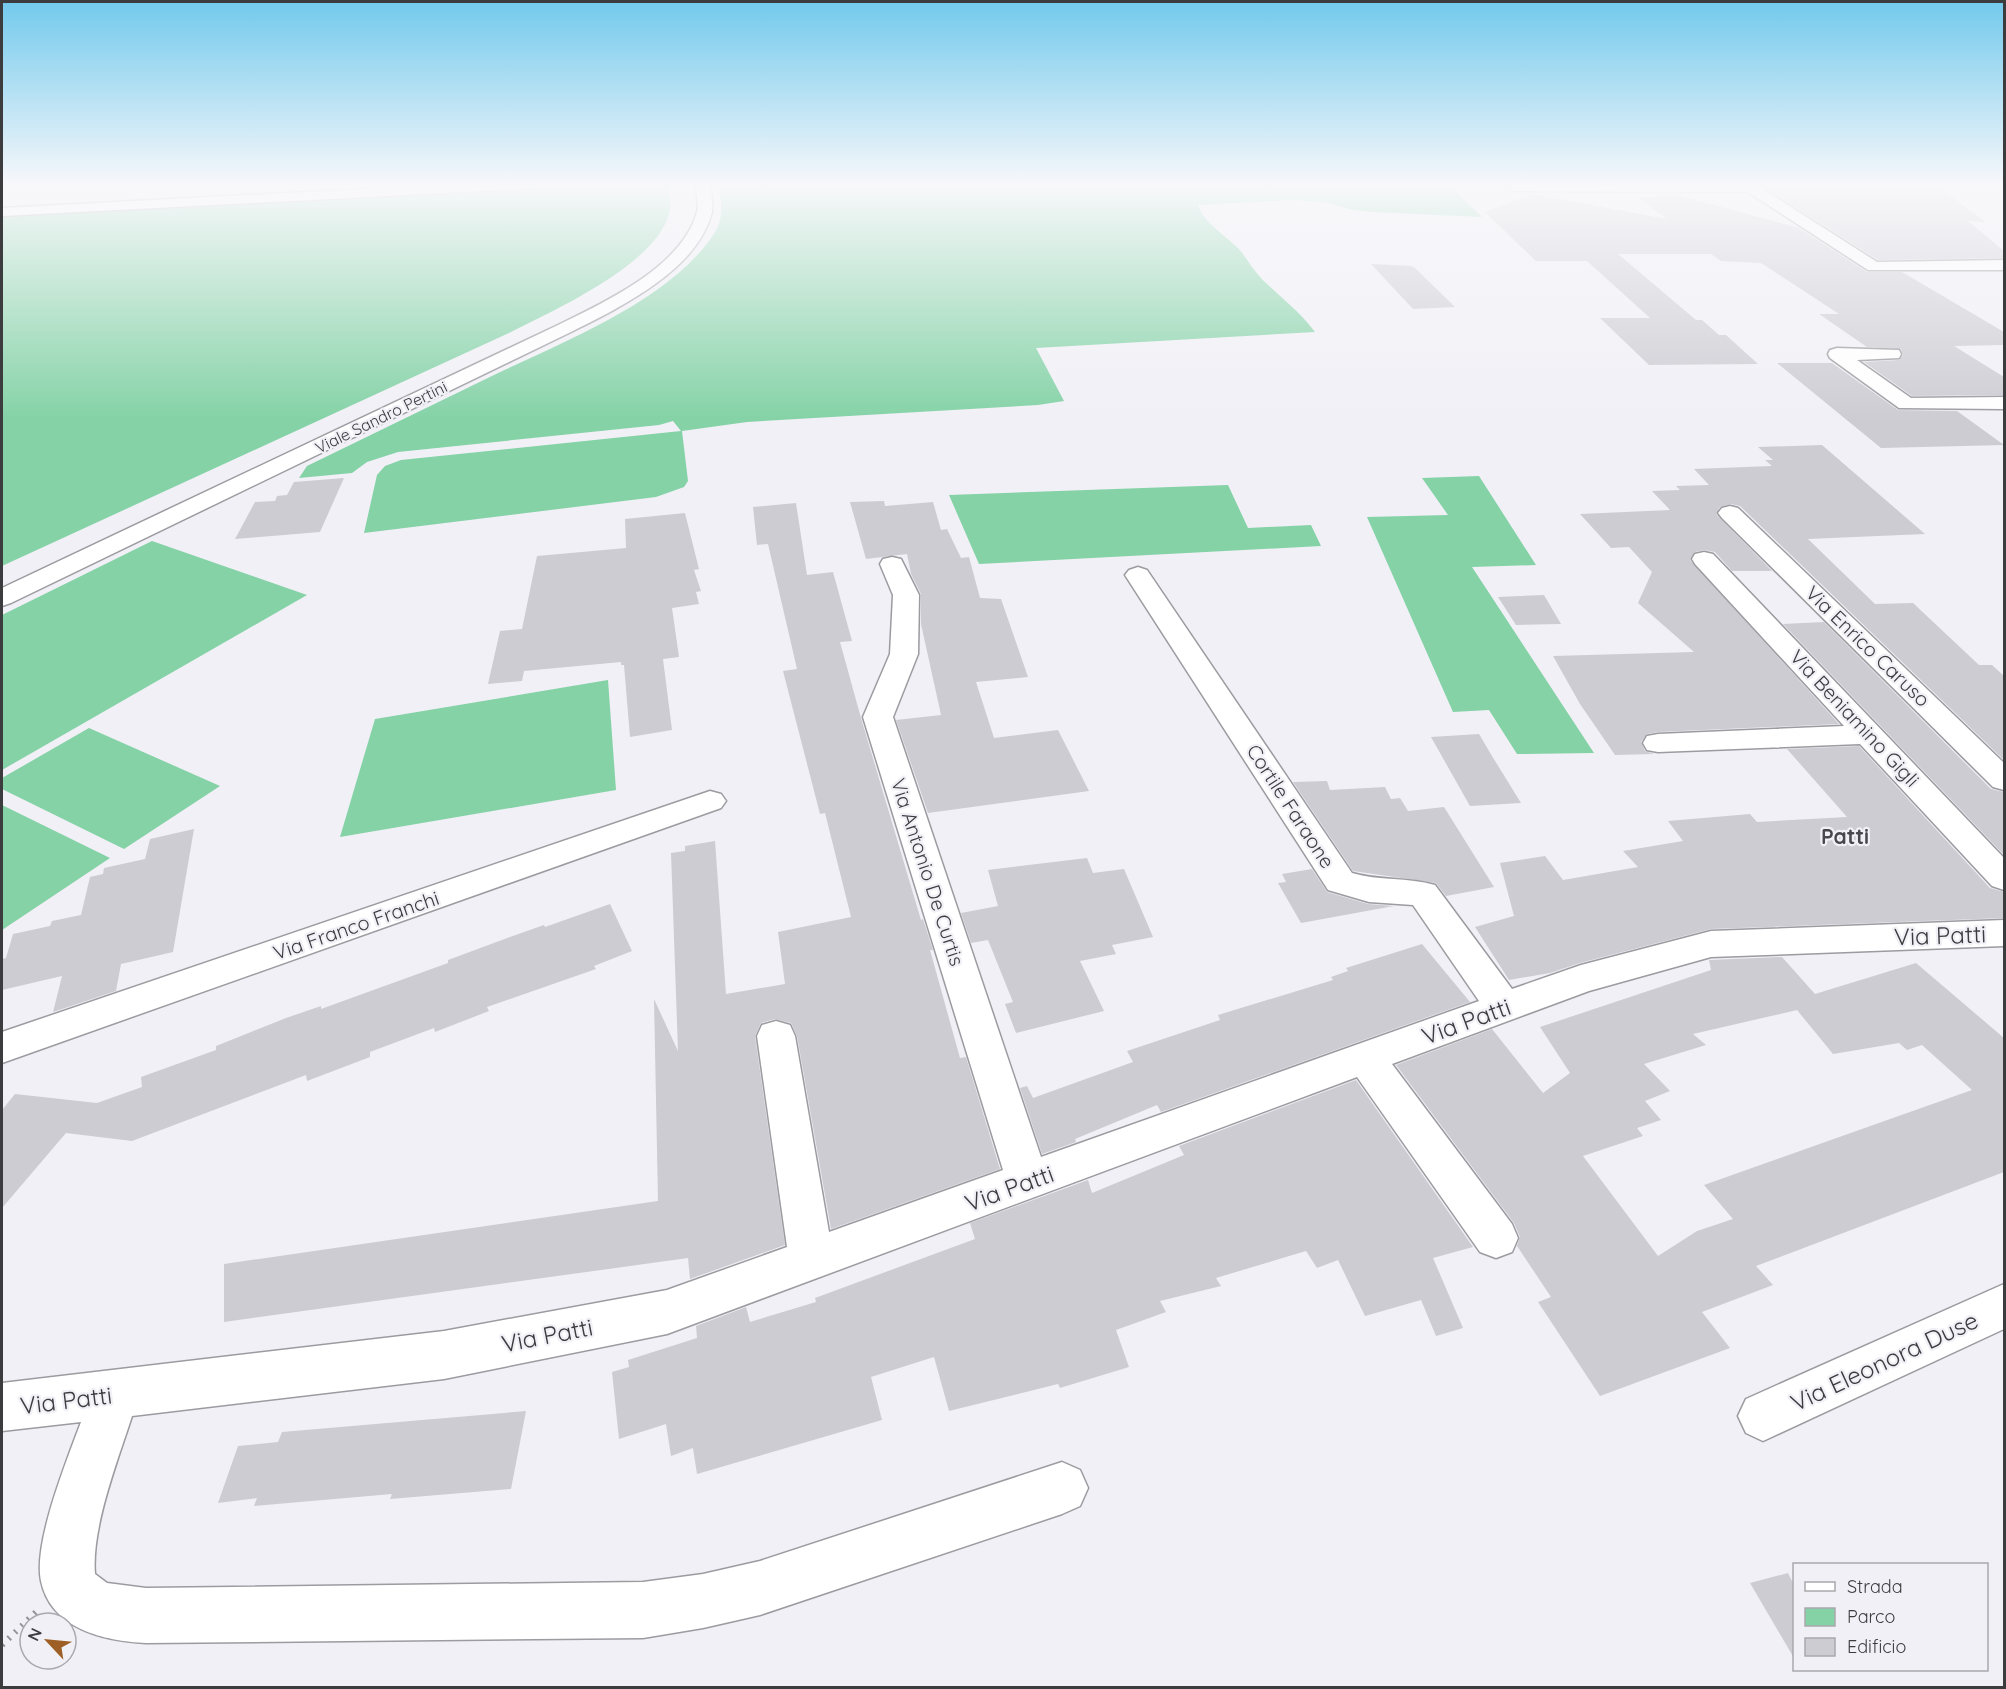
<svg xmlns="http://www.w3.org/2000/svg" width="2006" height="1689" viewBox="0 0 2006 1689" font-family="Quicksand,sans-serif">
<rect width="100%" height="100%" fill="#f0f0f6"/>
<g fill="#84d2a6">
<path d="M561,184H666C698,248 553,310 511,332L2,566V214Z"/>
<path d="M717,184H1448L1482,217L1371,212L1348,209L1326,202L1291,200L1198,205C1204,223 1225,235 1239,249C1248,260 1255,273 1265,282C1283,299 1301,313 1315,332L1036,348L1064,401L1038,405L747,422L682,431L688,481L684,487L656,497L364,533L377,475L385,466L401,460L681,431L673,421L659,425L398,452L367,462L352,473L299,478L307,466C370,435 433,405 496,374C565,341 673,299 715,232C724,217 722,200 717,184Z"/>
<polygon points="1479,476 1536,565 1472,567 1594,753 1517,754 1489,710 1453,712 1367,517 1448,515 1422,478"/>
<polygon points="1228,485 1248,528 1311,525 1321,546 979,564 949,495"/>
<polygon points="152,541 307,595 2,770 2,615"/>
<polygon points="608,680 616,790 340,837 375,719"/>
<polygon points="89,728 220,786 124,849 2,789 2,778"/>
<polygon points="2,805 110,858 2,930"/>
</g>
<g fill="#ccccd2" fill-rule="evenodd">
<polygon points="1759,184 1934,184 1986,222 1968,221 2004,251 2004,258 1878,260"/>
<polygon points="1532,194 1667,219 1637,197 1681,196 1799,228 1867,272 1902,272 2004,332 2004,345 1954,346 2004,377 2004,395 1912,396 1864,362 1899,360 1903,355 1901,349 1867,347 1819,314 1839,314 1761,263 1721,261 1711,254 1618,254 1696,320 1702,320 1719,335 1726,335 1758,364 1649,365 1600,318 1650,318 1587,261 1536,261 1485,212"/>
<polygon points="1371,264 1411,266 1415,268 1455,307 1413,309"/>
<polygon points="1777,363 1832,363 1898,410 1957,411 2004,445 1881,448"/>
<polygon points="1822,445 1925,534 1808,539 1875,604 1913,603 1979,665 1992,665 2004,676 2004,760 1740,506 1731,504 1720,507 1716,514 1772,571 1732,571 1715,552 1704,550 1695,552 1690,560 1839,724 1658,732 1647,734 1641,742 1645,751 1654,754 1615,755 1580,704 1553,656 1694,652 1638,603 1652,572 1629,547 1611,548 1580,514 1670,510 1652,491 1680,490 1676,486 1709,485 1694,469 1772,466 1765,460 1773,460 1758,447"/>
<polygon points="344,478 320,532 235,539 255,502 275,501 277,496 287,495 294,482"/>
<polygon points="884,501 885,506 933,502 941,530 947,529 961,558 969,557 980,598 1001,599 1028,677 976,682 994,738 1058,730 1089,791 928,813 896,720 941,715 921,624 921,594 911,574 907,554 866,559 850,502"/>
<polygon points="796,503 807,575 833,572 852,641 840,642 861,718 921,920 923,919 933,950 930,950 960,1058 966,1057 1000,1169 831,1229 797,1036 791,1023 775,1019 761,1023 755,1036 785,1245 690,1279 688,1258 224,1322 224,1264 658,1201 654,999 678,1051 671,853 685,851 685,846 715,841 726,994 785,984 778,932 851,917 825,813 820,814 783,671 797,669 768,544 757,545 753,507"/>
<polygon points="685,513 699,569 694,570 701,591 696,592 699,604 672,608 679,657 663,659 672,730 630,737 624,665 621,665 621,662 524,671 522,681 488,684 500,631 522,629 537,556 626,548 625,519"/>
<polygon points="1544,595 1561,624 1516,625 1498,597"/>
<polygon points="1824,622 1991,789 2004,792 2004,855 1783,624"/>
<polygon points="1479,734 1492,756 1521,803 1470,806 1431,737"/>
<polygon points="1859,746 1990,888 2004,892 2004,918 1711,929 1580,963 1550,973 1509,980 1475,927 1514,916 1500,863 1545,856 1563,880 1638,867 1623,851 1683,841 1668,821 1750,814 1757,822 1847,817 1787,749"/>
<polygon points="1327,781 1330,790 1385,787 1391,799 1400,798 1408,811 1444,807 1494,887 1446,896 1436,883 1353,871 1293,782"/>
<polygon points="194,829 173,952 121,964 116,991 53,1012 62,976 2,990 2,959 6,958 13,934 50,926 52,921 81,915 90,877 103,874 104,868 145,859 150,839"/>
<polygon points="1087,858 1093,873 1124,869 1153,937 1112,945 1116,954 1080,961 1104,1011 1016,1033 1005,1004 1013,1002 988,940 971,943 961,913 998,906 988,870"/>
<polygon points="1312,869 1327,892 1368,904 1394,906 1301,923 1278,883 1286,882 1282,874"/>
<polygon points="610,904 632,951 594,966 596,969 487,1007 489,1011 435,1032 434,1028 370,1052 370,1057 307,1081 306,1075 132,1141 66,1133 2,1208 2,1110 15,1094 97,1103 142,1087 141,1077 216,1050 216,1046 286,1018 321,1006 321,1009 448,963 448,960 510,937 544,925 545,927"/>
<polygon points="1422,944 1470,1002 1161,1112 1157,1105 1075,1139 1076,1142 1042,1154 1020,1088 1027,1086 1033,1098 1133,1062 1127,1051 1220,1020 1218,1015 1333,980 1331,977 1348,971 1346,968"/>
<path d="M1782,957L1815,994L1916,963L2004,1038V1172L1756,1266L1773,1285L1702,1312L1730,1348L1600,1396L1538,1302L1551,1297L1517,1246L1520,1237L1514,1223L1396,1065L1492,1029L1543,1093L1570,1073L1540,1027L1711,970L1709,960ZM1797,1010L1833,1054L1899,1043L1907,1050L1922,1045L1972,1090L1704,1185L1733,1219L1697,1231L1658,1256L1583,1156L1643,1136L1637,1128L1661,1120L1645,1101L1670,1091L1644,1064L1706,1045L1693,1034Z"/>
<polygon points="1356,1080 1473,1247 1433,1258 1463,1328 1436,1336 1421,1300 1365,1316 1338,1260 1317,1268 1306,1251 1216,1278 1221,1286 1160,1301 1166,1312 1116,1330 1129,1367 1060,1388 1058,1384 949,1411 934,1357 871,1377 882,1420 697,1474 693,1448 671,1456 666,1424 619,1439 612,1372 629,1367 628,1360 697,1338 696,1326 746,1307 750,1322 816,1302 815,1298 975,1239 970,1223 1088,1180 1092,1193 1184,1155 1179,1146"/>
<polygon points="526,1411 511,1489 390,1499 392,1494 254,1506 257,1498 218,1503 238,1446 278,1442 282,1432"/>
<polygon points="1788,1573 1794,1585 1794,1658 1750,1583"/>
</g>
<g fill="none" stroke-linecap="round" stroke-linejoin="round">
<g stroke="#9b9ba0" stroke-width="3">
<g id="minor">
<polygon points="457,184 547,184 540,188 2,216 2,208"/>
<path d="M696,184H710C711,193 713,204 712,212C698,270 619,308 571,332L11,603L2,606V588L558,325C605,302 682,267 697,212C699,204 696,193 696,184Z"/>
<polygon points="1510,184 1755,184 1877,262 2004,260 2004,270 1868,270 1748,192 1515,191 1510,190 1508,187"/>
<polygon points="1837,348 1899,350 1901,354 1899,358 1857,360 1911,398 2004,397 2004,409 1899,408 1830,358 1828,354 1830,350"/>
<polygon points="1730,506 1738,508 2004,763 2004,790 1993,787 1722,518 1718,513 1722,508"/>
<polygon points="1704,552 1713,554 2004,858 2004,890 1992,886 1860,744 1658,752 1647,750 1643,743 1647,736 1658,734 1844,726 1695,564 1692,559 1695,554"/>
<path d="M892,557L901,559L919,595L918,654L893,717L1041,1157L1479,1001L1413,905L1369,902L1328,890L1125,575L1129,570L1138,567L1147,570L1352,873C1379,881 1408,877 1435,885L1512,989L1581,965L1711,931L2004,920V946L1711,957L1589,991L1392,1064L1512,1224L1518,1238L1512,1252L1496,1258L1480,1252L1357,1077L667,1334L444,1379L132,1416C118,1460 91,1528 95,1574L107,1583L146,1588L643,1582L703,1574L760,1561L1062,1462L1080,1470L1088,1488L1080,1506L1062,1514L760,1615L703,1628L643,1638L146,1643C104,1641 51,1629 41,1581C33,1543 67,1460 81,1422L2,1431V1383L444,1331L667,1290L787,1247L757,1036L762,1025L776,1021L790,1025L795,1036L829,1232L1003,1170L863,717L890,654L893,595L880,564L883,559Z"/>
<polygon points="710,791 721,794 726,801 721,808 2,1063 2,1032"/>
<polygon points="2004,1284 2004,1329 1763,1441 1746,1433 1738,1416 1746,1399"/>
</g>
</g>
<polyline stroke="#939397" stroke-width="6" stroke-dasharray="2 7" stroke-linecap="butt" points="2,1645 37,1611"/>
<use href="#minor" fill="#fff" fill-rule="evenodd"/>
</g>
<linearGradient id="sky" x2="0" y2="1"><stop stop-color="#72c9ec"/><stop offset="0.44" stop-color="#f8f8fb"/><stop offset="1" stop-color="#f8f8fb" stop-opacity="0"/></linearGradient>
<rect width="2006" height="421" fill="url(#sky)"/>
<g text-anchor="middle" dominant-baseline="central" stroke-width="4.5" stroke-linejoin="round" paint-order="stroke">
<g font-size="16" fill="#3c3c3f" stroke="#f0f0f6">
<text transform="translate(381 417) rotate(-26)">Viale Sandro Pertini</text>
</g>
<g font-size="20" fill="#3c3c3f" stroke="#f0f0f6">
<text transform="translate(1868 646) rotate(44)">Via Enrico Caruso</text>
<text transform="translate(1855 718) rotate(47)">Via Beniamino Gigli</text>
<text transform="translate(1291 806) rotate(57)">Cortile Faraone</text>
<text transform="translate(928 872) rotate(72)">Via Antonio De Curtis</text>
<text transform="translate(356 925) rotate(-19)">Via Franco Franchi</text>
</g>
<g font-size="21" font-weight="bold" fill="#47474c" stroke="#f0f0f6">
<text x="1845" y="836">Patti</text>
</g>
<g font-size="24" fill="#3c3c3f" stroke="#f0f0f6">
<text transform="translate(1940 935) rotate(-2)">Via Patti</text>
<text transform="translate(1466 1021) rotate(-20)">Via Patti</text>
<text transform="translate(1009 1188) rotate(-20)">Via Patti</text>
<text transform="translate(547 1335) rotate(-11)">Via Patti</text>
<text transform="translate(1884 1361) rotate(-25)">Via Eleonora Duse</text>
<text transform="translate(66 1400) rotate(-7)">Via Patti</text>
</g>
</g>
<rect width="2006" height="1689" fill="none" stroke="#3c3c3f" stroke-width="6"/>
<rect x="1793" y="1563" width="195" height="108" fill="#f0f0f6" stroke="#a8a8ad" stroke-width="1.5"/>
<rect x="1805" y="1582" width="30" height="9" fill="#ffffff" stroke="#a8a8ad" stroke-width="1.5"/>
<text x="1847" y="1593" font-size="18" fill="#3c3c3f">Strada</text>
<rect x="1805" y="1608" width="30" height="18" fill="#84d2a6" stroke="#a8a8ad" stroke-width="1.5"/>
<text x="1847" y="1623" font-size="18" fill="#3c3c3f">Parco</text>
<rect x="1805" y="1638" width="30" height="18" fill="#ccccd2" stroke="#a8a8ad" stroke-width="1.5"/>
<text x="1847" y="1653" font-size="18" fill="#3c3c3f">Edificio</text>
<g transform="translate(48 1641) rotate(296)"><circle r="28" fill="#f0f0f6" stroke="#a8a8ad" stroke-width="1.5"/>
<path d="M0-4.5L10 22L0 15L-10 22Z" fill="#9d5f25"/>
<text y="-9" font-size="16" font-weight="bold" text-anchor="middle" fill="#3c3c3f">N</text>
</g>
</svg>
